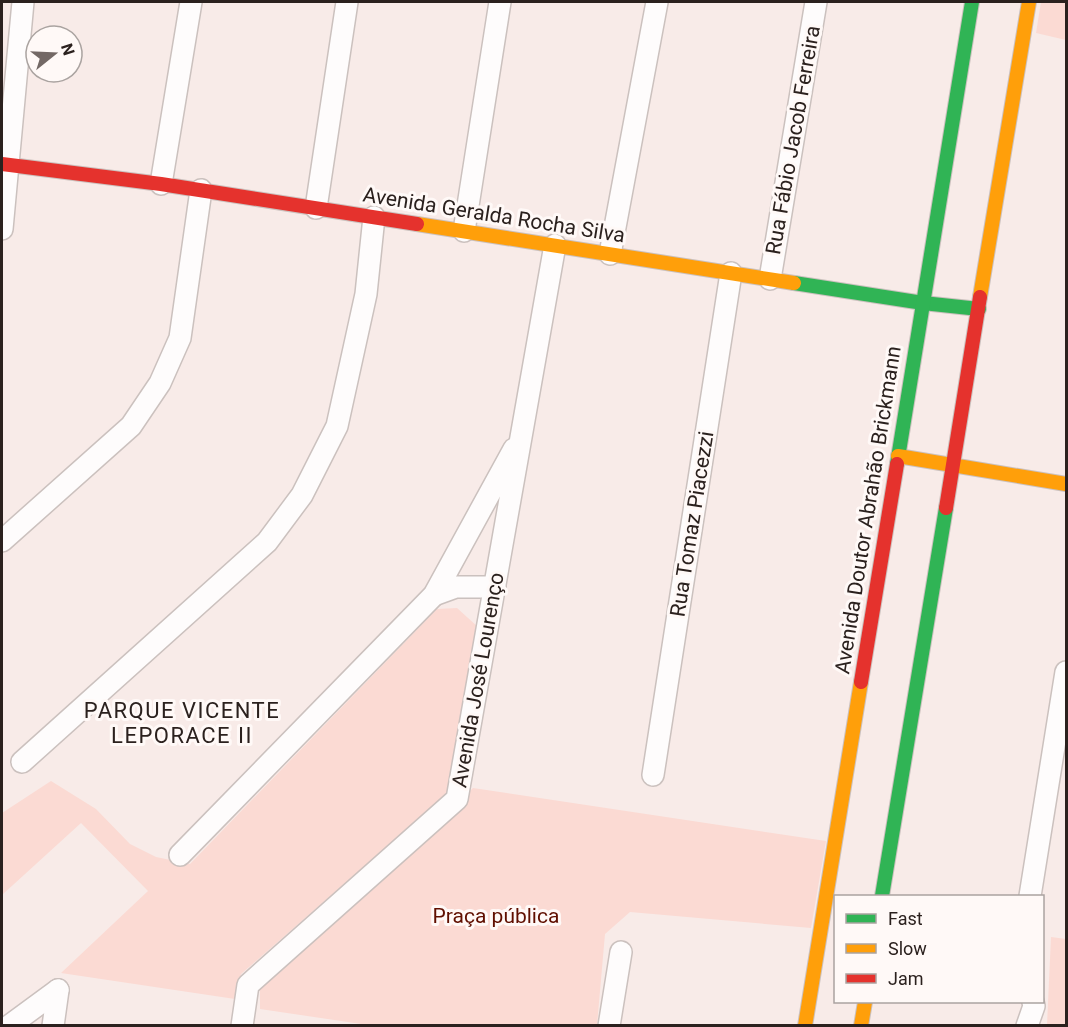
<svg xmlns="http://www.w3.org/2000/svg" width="1068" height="1027" viewBox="0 0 1068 1027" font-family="Roboto,sans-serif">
<rect width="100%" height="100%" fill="#f8ebe8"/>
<g fill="#fbdad3">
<polygon points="1041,2 1066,2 1066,40 1036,33"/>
<polygon points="457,608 478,627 447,794 241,974 235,999 61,973 148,891 81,823 2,895 2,813 51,781 96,809 130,844 156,857 190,864 437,609"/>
<polygon points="473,788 826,841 811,928 630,912 605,934 597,1025 368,1025 260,1009 260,986"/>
<polygon points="1051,937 1066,939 1066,1025 1047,1025"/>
</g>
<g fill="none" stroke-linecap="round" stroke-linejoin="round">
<g stroke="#cbc1be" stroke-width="24">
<g id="street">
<polyline points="161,184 191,2"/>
<polyline points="316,208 347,2"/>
<polyline points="2,229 23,2"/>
<polyline points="464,231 500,2"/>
<polyline points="610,254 657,2"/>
<polyline points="770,279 816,2"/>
<polyline points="2,541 131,426 160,383 180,338 201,190"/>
<polyline points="434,595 456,587 495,587"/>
<polyline points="22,762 267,542 302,495 337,426 366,294 374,217"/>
<polyline points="653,775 731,273"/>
<polyline points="180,855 434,595 514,449"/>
<polyline points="1030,896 1066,672"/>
<polyline points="9,1026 58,990"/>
<polyline points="53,1026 58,990"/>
<polyline points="242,1026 248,985 457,799 555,245"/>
<polyline points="609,1026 621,952"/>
<polyline points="1027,1026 1034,1006 1033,1002"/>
</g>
</g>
<g stroke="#cbc1be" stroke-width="16">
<g id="fast">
<polyline points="794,283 923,303 979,309"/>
<polyline points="897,464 972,2"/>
<polyline points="882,896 946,508"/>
</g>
</g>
<g stroke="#cbc1be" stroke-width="16">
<g id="slow">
<polyline points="417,224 794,283"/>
<polyline points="980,297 1029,2"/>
<polyline points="898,456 1066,484"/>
<polyline points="805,1026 861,682"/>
<polyline points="861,1026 865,1002"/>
</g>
</g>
<g stroke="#cbc1be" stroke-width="16">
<g id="jam">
<polyline points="2,164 161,184 417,224"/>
<polyline points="946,508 980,297"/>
<polyline points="861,682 897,464"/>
</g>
</g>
<use href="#street" stroke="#fefcfc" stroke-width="21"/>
<use href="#fast" stroke="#30b455" stroke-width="14"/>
<use href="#slow" stroke="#ff9f0a" stroke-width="14"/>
<use href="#jam" stroke="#e5322d" stroke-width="14"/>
</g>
<g text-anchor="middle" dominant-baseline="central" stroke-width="6" stroke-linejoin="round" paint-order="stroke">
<g font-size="21" fill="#2b211e" stroke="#fff9f7">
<text transform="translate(793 140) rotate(-80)">Rua Fábio Jacob Ferreira</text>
<text transform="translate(494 215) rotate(9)">Avenida Geralda Rocha Silva</text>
<text transform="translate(868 510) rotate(-81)">Avenida Doutor Abrahão Brickmann</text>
<text transform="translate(692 524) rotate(-81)">Rua Tomaz Piacezzi</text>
<text transform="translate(478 680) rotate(-80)">Avenida José Lourenço</text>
</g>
<g font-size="21" fill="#600f00" stroke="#fff9f7">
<text x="496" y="916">Praça pública</text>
</g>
<g font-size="22" letter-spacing="1.5" fill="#2b211e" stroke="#fff9f7">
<text x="182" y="710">PARQUE VICENTE<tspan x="182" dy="25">LEPORACE II</tspan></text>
</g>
</g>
<rect width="1068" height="1027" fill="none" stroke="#2b211e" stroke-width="6"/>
<rect x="834" y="895" width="210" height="108" fill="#fff9f7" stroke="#aaa3a0" stroke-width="1.5"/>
<rect x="846" y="914" width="30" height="9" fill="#30b455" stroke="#aaa3a0" stroke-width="1.5"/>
<text x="888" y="925" font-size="18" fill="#2b211e">Fast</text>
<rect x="846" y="944" width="30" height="9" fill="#ff9f0a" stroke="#aaa3a0" stroke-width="1.5"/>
<text x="888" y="955" font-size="18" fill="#2b211e">Slow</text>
<rect x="846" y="974" width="30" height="9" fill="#e5322d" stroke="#aaa3a0" stroke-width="1.5"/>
<text x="888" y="985" font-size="18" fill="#2b211e">Jam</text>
<g transform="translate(54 54) rotate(72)"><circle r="28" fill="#fff9f7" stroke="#aaa3a0" stroke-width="1.5"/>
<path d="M0-4.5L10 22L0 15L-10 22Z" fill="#736865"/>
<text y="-9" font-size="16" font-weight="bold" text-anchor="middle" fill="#2b211e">N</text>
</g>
</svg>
